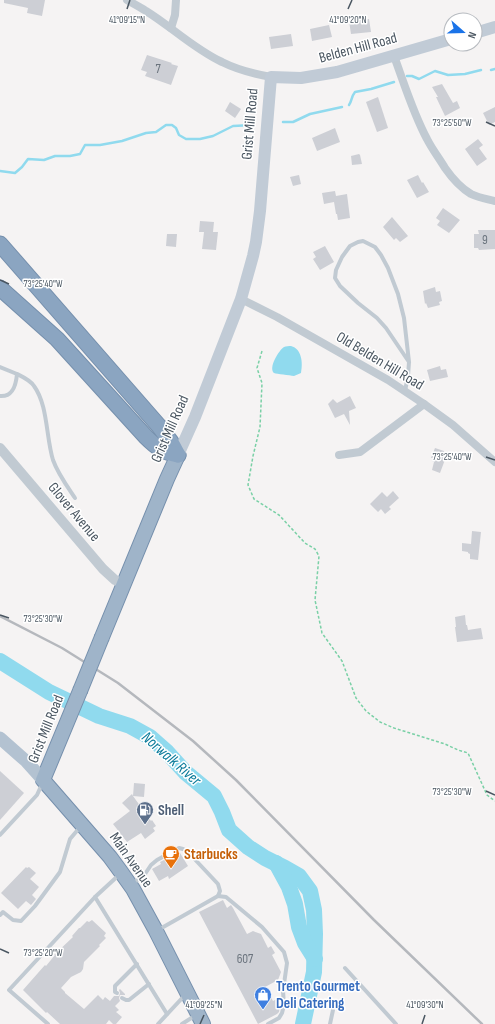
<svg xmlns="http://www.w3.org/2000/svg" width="495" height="1024" viewBox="0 0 495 1024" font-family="'Sofia Sans Condensed',sans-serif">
<rect width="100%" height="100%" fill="#f5f3f3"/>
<path fill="#90daee" d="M291,346C302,349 303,363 301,373L294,376C289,375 277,374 274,373C268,368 279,350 284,347C286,346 289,346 291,346Z"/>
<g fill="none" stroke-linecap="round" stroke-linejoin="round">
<g stroke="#90daee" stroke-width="2.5">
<polyline points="491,70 495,69"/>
<polyline points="407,76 412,76 419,79 435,71 448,75 465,74 481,70"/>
<path d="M349,105C352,101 351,97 355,92L371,89L394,82"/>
<polyline points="283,122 293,122 310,114 342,107"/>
<polyline points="0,171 15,173 22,167 28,159 44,160 55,156 70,156 80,154 85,145 100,145 122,141 146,133 156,132 166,125 172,125 176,128 179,135 186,139 200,139 213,136 233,126 253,125"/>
</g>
<g stroke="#90daee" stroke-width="16">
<polyline points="0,661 49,692 99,716 130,726 150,737 167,752 185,772 214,796 222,812 229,830 248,847 265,858 285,868 299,876 310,891 314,910 315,934 314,972 303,1024"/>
<polyline points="276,863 289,887 295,904 299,927 305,943 315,959"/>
</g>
</g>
<g fill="#cdcfd5">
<polygon points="4,0 45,0 42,16 27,13 28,8 4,3"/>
<polygon points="369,19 371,32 351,34 349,21"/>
<polygon points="329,25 332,37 312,41 310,29"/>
<polygon points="291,34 293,46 271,49 269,37"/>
<polygon points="147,55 172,63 171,64 178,66 171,85 145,76 147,72 141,70"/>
<polygon points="442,84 453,103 457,101 460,108 445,116 436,97 438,97 432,87"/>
<polygon points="378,97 388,128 377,132 366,102"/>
<polygon points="230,102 241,109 235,118 225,111"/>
<polygon points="495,107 495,122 489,125 483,113"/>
<polygon points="335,128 340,142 317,151 312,138"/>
<polygon points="478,139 483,145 479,148 487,159 477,166 465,149"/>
<polygon points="359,154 360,155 362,164 352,165 351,156"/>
<polygon points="299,175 301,184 293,186 290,177"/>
<polygon points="418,175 422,183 423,182 429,192 417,198 407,180"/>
<polygon points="335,191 336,196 347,194 350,218 338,220 337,214 336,214 334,202 324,204 322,193"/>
<polygon points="443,208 460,220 449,233 437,225 440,221 436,218"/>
<polygon points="392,217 408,236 400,242 396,238 394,240 383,227"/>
<polygon points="200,221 214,222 213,232 218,232 216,250 202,249 204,232 199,232"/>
<polygon points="478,230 495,230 495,249 479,250 478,248 474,248 474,234 479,234"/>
<polygon points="167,234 177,234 176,247 166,246"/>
<polygon points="325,246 334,262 320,270 313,259 316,257 313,252"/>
<polygon points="435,287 436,292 440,291 442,301 439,302 440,305 428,308 426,303 425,304 423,291"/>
<polygon points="440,366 441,370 446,369 448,377 430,381 427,370"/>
<polygon points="350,396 356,408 349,411 350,425 344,414 335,418 328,404 333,399 337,403"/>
<polygon points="435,448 444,451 442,456 446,457 440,473 432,470 434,462 432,461 433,458 431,458"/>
<polygon points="393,491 399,498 389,507 391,509 385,514 381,509 378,512 370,504 382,492 387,497"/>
<polygon points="472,531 481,532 478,560 470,559 470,554 468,553 468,552 462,551 462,543 471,544"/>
<polygon points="465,615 466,625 467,625 468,630 481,628 483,639 457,642 455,627 456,627 455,617"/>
<polygon points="0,771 24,793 0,820"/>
<polygon points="134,783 145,784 144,797 133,796 151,821 152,820 156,826 153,828 155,831 145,839 141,833 127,842 113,824 130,811 122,803 132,794 133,796"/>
<polygon points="180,853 188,866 169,879 168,876 159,881 152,869 161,864 160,862 170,857 171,859"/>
<polygon points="26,867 27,868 29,867 36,873 30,879 39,887 32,895 36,899 31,905 26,901 18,909 1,893"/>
<polygon points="223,900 227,908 231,905 233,908 247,934 253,931 261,934 268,948 271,946 275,953 272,955 281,972 278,980 265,987 273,1001 277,999 280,1006 279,1012 277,1014 258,1024 199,912"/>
<polygon points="92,920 106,933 104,936 106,938 99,945 100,946 84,962 83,969 81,972 71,977 61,988 65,992 65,993 84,1009 98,995 103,1000 105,997 110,1001 114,996 119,996 120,993 119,990 120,989 125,994 125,995 120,995 119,998 120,1001 115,1006 119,1010 116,1012 122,1017 116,1024 113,1024 109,1020 106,1024 60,1024 47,1012 46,1013 23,990 45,965 46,966 55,955 54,955 73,937 72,936 79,928 80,928 87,921 89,922"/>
</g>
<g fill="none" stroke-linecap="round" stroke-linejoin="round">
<g stroke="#7690ad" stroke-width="16">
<g id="trunk">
<polyline points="102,637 167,479 178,455"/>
<polyline points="80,691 43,780 110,857 121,872 133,889 156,931 203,1024"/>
</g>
</g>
<g stroke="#7690ad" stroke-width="17">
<g id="motorway">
<polyline points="0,244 158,425 171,442 178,455"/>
<path d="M0,288L57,339L146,437C157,448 163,452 178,455"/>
</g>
</g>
<polyline stroke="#7ad0a6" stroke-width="1.5" stroke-dasharray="3 2" stroke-linecap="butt" points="262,351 257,368 262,383 260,427 253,456 248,485 254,499 279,515 305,543 315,549 319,556 315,600 322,633 342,661 356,698 366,711 380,722 394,728 445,744 458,750 468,753 487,795 495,801"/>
<g stroke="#c1cad2" stroke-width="4">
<path d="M0,367L17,374C16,385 13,397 0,396"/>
<path d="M17,374C23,377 30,380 34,386C48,405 46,438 53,460C58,474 67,486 75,498"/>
<polyline points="405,391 408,376 409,362 404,318 398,294 388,268 381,255 375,247 363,241 358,242 350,246 342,257 336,270 335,278 340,286 358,303 377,318 386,328 409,362"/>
<polyline points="0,835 37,795 42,784"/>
<polyline points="131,884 143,877 151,865 157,860 179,848 183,849 187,851 218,884 220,891 218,896"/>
<polyline points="95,897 167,1014"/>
<polyline points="0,915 3,912 13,920 21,921 35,906 60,872 70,839 81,826"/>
<polyline points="158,930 218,896 226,897 262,927 284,952 287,963 283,991 284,1005 282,1013 279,1018 268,1024"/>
<polyline points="345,968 396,1024"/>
<polyline points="117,993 115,992 115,986 137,964"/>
<polyline points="122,998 126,1000 129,1000 149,984"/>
<polyline points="48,1024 9,990 95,897 120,874"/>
<polyline points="158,1024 185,995"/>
<polyline points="182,1024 196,1015"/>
<polyline points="330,1024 333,1010"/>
</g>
<g stroke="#c1cad2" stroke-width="8">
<path d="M127,0C134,4 140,7 146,11C172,27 194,49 222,62C238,70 254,74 271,77"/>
<polyline points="171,28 175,15 176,0"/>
<path d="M394,56C404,83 413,113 427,139C432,149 439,158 445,168C452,178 461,188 471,194C479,198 487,199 495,201"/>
<polyline points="241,299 277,317 388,380 424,404 453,425 495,462"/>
<polyline points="339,455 360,452 424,404"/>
</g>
<polyline stroke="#c1cad2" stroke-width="10" points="0,448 103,569 115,580 124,584"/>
<g stroke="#c1cbd6" stroke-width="12">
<polyline points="475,33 495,27"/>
<polyline points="178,455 195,417 241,299 253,256 256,242 260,211 271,77 301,78 337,72 451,39"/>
</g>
<polyline stroke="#b3c2d1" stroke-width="13" points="0,738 26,761 43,780"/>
<use href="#trunk" stroke="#9fb4c9" stroke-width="14"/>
<use href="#motorway" stroke="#8ba5c1" stroke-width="15"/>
<polyline stroke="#b5b8bd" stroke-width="2.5" points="0,616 62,648 118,683 193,741 236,780 374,920 482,1024"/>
<g stroke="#7690ad" stroke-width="16" stroke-linecap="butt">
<polyline id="trunk-bridge" points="80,691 102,637"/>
</g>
<use href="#trunk-bridge" stroke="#9fb4c9" stroke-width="14"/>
</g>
<path fill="none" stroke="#4a5661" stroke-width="1.5" d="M127,9L130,0M348,9L352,0M486,122L495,126M0,280L9,284M486,457L495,460M0,615L9,618M486,791L495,795M0,949L9,953M200,1024L204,1015M422,1024L425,1015"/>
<defs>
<g id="fuel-pin" transform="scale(0.9)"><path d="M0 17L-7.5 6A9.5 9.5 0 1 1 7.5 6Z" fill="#5c6f8a" stroke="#fff"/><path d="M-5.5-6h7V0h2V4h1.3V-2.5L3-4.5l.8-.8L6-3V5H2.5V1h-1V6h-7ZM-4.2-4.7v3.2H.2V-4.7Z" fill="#fff"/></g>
<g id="cafe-pin" transform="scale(0.9)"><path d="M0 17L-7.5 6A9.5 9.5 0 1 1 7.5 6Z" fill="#e8710a" stroke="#fff"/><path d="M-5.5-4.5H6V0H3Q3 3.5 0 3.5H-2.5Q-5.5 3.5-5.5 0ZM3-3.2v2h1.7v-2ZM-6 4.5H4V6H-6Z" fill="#fff"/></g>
<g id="shop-pin" transform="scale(0.9)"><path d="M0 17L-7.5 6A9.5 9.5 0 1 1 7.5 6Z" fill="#3f7fe0" stroke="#fff"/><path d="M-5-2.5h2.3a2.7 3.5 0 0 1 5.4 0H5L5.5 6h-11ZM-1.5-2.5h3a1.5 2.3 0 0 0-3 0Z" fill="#fff"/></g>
</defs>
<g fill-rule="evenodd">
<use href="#fuel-pin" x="145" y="810"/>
<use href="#cafe-pin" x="171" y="854"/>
<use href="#shop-pin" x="263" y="995"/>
</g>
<g text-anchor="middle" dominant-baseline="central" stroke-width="3" stroke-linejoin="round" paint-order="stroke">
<g font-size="13" fill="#6b747e">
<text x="158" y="69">7</text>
<text x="485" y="240">9</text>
<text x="245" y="959">607</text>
</g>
<g font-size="15" fill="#4a5661" stroke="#fff">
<text transform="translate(358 48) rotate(-15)">Belden Hill Road</text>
<text transform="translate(250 124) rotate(-85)">Grist Mill Road</text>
<text transform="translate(380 361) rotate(31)">Old Belden Hill Road</text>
<text transform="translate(170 429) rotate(-66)">Grist Mill Road</text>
<text transform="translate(74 512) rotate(50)">Glover Avenue</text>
<text transform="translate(46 729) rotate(-68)">Grist Mill Road</text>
<text transform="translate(131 860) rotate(55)">Main Avenue</text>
</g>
<g font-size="15" font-weight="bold" fill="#4e5e75" stroke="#fff" text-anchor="start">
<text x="158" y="810">Shell</text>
</g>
<g font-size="15" font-weight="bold" fill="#c56008" stroke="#fff" text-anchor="start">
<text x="184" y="854">Starbucks</text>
</g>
<g font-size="15" font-weight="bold" fill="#366cbe" stroke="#fff" text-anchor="start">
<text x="276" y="986">Trento Gourmet<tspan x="276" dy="17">Deli Catering</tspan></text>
</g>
<g font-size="16" font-style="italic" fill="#0c7c9b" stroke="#fff">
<text transform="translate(171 759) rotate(41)">Norwalk River</text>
</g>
</g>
<g font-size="10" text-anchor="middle" fill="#4a5661" stroke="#fff" stroke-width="3" stroke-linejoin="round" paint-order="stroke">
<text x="127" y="23">41°09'15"N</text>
<text x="348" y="23">41°09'20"N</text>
<text x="452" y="126">73°25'50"W</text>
<text x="43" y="287">73°25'40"W</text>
<text x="452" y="460">73°25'40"W</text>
<text x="43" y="622">73°25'30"W</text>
<text x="452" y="795">73°25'30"W</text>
<text x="43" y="956">73°25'20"W</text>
<text x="204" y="1008">41°09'25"N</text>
<text x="425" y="1008">41°09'30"N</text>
</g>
<g transform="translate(463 32) rotate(110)"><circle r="19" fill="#ffffff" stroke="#b7bbc0"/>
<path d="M0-3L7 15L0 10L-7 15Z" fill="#1a73e8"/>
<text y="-6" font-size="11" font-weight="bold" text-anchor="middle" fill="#4a5661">N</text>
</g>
</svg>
